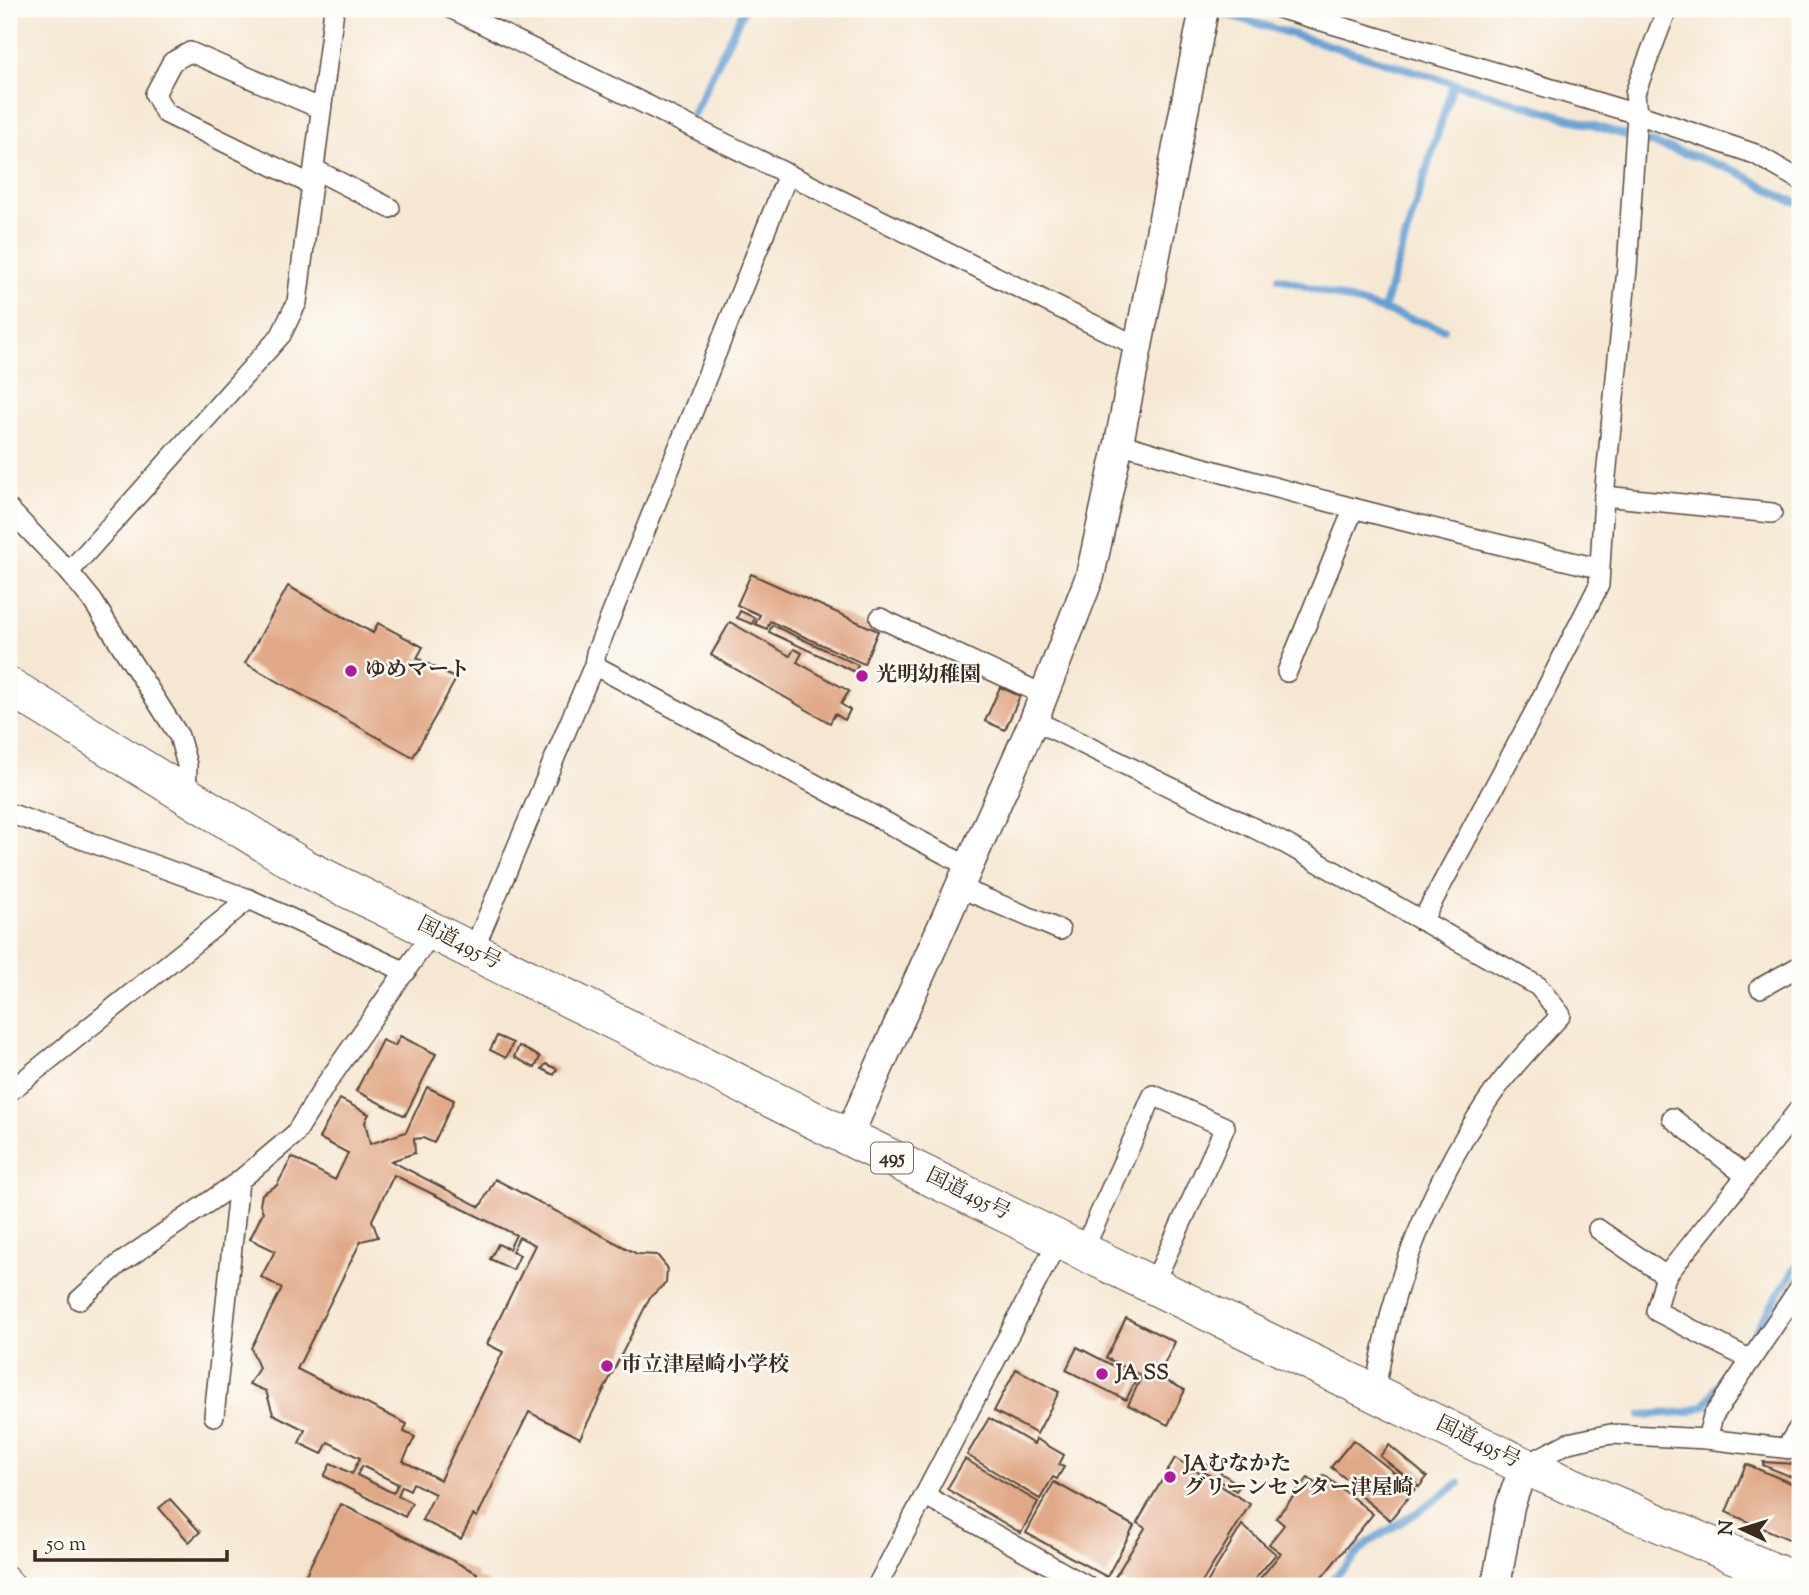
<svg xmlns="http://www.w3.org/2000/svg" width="1809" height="1595" viewBox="0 0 1809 1595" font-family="'Sorts Mill Goudy','Noto Serif JP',serif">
<rect width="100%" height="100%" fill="#fdfcf7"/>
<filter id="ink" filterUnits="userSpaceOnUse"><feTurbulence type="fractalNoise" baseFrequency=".0143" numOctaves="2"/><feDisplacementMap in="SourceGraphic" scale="14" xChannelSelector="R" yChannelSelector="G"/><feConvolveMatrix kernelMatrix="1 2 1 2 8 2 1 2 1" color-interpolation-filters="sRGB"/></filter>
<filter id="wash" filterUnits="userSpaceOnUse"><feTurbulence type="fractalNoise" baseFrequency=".00686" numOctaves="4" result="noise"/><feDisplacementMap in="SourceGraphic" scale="28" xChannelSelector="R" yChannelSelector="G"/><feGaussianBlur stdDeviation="1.57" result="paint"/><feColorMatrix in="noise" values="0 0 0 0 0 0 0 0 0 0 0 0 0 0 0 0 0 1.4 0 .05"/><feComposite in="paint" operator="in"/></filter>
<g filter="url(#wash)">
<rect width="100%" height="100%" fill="#f6e7d2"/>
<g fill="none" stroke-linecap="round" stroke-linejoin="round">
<g stroke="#65a0d5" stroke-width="8">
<polyline points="1226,14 1697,157 1738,172 1788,200 1797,202"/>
<polyline points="692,116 744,9"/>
<polyline points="1279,278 1444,329"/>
<polyline points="1383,310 1453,84"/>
<polyline points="1756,1330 1800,1261"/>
<polyline points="1641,1415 1688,1412 1704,1406 1728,1371"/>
<polyline points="1326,1586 1369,1542 1416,1513 1459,1483"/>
</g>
</g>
<g id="blocks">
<g fill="#e1a887" fill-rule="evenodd">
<polygon points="751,574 878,631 864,664 770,621 767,629 755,624 760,615 737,605"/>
<polygon points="288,586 373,633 378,623 423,647 417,658 456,679 413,757 245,663"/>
<polygon points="740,611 755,618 752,624 737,618"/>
<polygon points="730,622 790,656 794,649 802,653 797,662 849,691 841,704 850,710 845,720 835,714 830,723 711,655"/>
<polygon points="772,625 858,665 855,672 769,632"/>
<polygon points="1000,687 1020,696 1005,730 985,721"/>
<polygon points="400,1036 436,1054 405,1116 356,1091 382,1040 395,1046"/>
<polygon points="497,1036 513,1043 506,1058 490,1050"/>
<polygon points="519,1046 540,1057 535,1068 514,1057"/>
<polygon points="546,1064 557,1069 554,1075 542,1069"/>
<path d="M427,1087L454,1100L434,1143L423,1138L414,1139L415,1153L391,1161L480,1207L495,1179L637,1254L657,1255L667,1267L666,1283L650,1297L580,1438L529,1412L477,1517L473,1515L461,1539L422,1520L435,1494L413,1483L410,1490L402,1486L398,1496L412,1503L405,1517L324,1476L331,1463L352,1474L360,1458L328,1442L322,1454L299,1443L305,1430L273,1414L266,1391L249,1384L259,1368L251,1348L282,1288L261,1277L275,1251L250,1239L263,1212L260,1205L262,1194L277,1185L292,1157L335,1180L348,1153L319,1138L340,1099L369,1114L365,1122L370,1144L406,1132ZM394,1175L516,1235L509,1249L498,1244L490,1259L513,1270L520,1255L512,1251L519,1237L535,1245L487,1344L503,1352L440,1480L403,1461L415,1437L404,1432L407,1424L297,1369L361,1241L378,1237L372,1220ZM362,1466L398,1484L393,1493L357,1475Z"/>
<polygon points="1126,1318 1175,1342 1158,1377 1185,1390 1168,1425 1128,1405 1142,1376 1106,1358"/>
<polygon points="1077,1347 1137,1378 1126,1400 1066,1370"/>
<polygon points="1016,1369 1059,1392 1037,1434 994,1411"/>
<polygon points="989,1418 1034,1444 1036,1439 1064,1455 1059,1465 1064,1467 1057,1479 1053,1477 1040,1499 967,1455"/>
<polygon points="1353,1440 1415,1489 1390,1520 1352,1489 1355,1486 1331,1467"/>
<polygon points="1389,1445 1427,1477 1419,1487 1380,1456"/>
<polygon points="1175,1458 1250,1504 1200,1586 1130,1586 1115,1577 1145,1528 1137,1523"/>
<polygon points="965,1459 1038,1502 1021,1533 947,1489"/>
<polygon points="1763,1462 1795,1464 1794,1478 1763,1465"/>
<polygon points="1205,1463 1240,1485 1236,1491 1201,1470"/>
<polygon points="1746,1464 1800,1487 1800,1544 1726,1512"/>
<polygon points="1324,1475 1373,1514 1315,1586 1254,1586 1281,1553 1269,1544 1284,1525 1276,1518 1308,1478 1316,1484"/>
<polygon points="1054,1482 1134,1526 1107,1577 1026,1533"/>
<polygon points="170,1499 200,1532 189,1542 159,1508"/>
<polygon points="341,1504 477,1573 476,1576 490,1583 489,1586 300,1586"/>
<polygon points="1242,1525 1276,1554 1249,1586 1205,1586"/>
</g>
</g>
</g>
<g filter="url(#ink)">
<use href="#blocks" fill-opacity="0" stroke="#574639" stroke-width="2"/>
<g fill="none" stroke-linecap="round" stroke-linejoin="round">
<g stroke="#574639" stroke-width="22">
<g id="street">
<polyline points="452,9 1137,346"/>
<polyline points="1281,9 1637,114 1755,154 1800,180"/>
<polyline points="314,169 390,208"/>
<polyline points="312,185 165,113 155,94 172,62 190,52 321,109"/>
<path d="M1119,443C1278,491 1437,530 1598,568"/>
<polyline points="1604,496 1772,513"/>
<polyline points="9,509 69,572 92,600 179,736 187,765 186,794"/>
<polyline points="69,572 281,335 297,302 334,9"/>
<polyline points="880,618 1044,695"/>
<polyline points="594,665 967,866"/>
<polyline points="1287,672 1353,510"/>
<path d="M1034,720L1286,844L1538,986L1561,1015C1532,1046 1501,1078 1479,1114C1441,1173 1411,1241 1392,1309C1385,1336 1380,1365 1374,1393"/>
<polyline points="9,813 249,899 406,972"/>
<polyline points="958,887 1060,930"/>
<polyline points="1422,921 1534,713 1599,585 1604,496 1627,269 1637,114 1635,93 1667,9"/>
<polyline points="473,951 594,665 596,653 788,174"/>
<polyline points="1760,988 1800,966"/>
<polyline points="9,1092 249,899"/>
<polyline points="1672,1118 1746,1176"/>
<polyline points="1598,1229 1666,1276"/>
<polyline points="1083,1251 1153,1095 1225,1127 1153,1285"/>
<polyline points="79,1300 119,1264 239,1181"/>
<polyline points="1751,1360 1656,1311 1666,1276 1800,1108"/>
<polyline points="214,1416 239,1181 295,1134 326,1084 434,930"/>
<polyline points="1707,1439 1713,1416 1800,1287"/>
<polyline points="1786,1448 1800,1426"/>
<polyline points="1524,1466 1568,1443 1611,1434 1707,1439 1800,1450"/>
<polyline points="926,1496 1087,1586"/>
<polyline points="9,1577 17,1586"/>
<polyline points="877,1586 1059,1239"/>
</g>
</g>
<g stroke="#574639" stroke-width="31">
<g id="secondary">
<polyline points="848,1137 1034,720 1090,576 1119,443 1204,9"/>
<polyline points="1496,1586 1510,1506 1524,1466"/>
</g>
</g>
<g stroke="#574639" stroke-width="39">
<polyline id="highway" points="9,686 303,867 848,1137 1524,1466 1800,1583"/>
</g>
<use href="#street" stroke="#fff" stroke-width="19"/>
<use href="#secondary" stroke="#fff" stroke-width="28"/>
<use href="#highway" stroke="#fff" stroke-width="37"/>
</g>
</g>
<g fill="#b5179e" stroke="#fdfcf7" stroke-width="2.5">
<circle cx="351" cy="671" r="7"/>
<circle cx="862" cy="676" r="7"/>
<circle cx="607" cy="1366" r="7"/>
<circle cx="1102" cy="1374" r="7"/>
<circle cx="1170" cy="1477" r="7"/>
</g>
<g text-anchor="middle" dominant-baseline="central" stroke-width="5" stroke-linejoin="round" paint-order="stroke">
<rect fill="#fdfcf7" stroke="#75695f" stroke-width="2" x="871" y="1142.5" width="42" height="31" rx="5"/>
<g font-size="19" font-weight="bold" fill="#3b2a1e">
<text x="892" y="1158">495</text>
</g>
<g font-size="21" font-weight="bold" fill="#3b2a1e" stroke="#fdfcf7" text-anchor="start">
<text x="365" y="671">ゆめマート</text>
<text x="876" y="676">光明幼稚園</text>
<text x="621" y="1366">市立津屋崎小学校</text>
<text x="1116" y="1374">JA SS</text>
<text x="1184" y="1465">JAむなかた<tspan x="1184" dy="24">グリーンセンター津屋崎</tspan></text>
</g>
<g font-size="21" fill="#3b2a1e" stroke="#fdfcf7">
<text transform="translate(459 944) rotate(27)">国道495号</text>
<text transform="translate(968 1195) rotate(26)">国道495号</text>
<text transform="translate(1478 1443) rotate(26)">国道495号</text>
</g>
</g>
<rect width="1809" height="1595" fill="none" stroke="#fdfcf7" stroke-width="35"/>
<g transform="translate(1742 1529) rotate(274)" stroke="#fdfcf7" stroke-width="5" paint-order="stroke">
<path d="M0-5L12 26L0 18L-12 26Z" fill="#3b2a1e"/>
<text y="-10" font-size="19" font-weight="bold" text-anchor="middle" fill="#3b2a1e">N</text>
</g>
<path d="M35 1550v10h192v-10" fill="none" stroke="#3b2a1e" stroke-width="3.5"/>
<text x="46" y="1550" font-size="21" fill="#3b2a1e" stroke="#fdfcf7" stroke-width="5" paint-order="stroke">50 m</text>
</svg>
